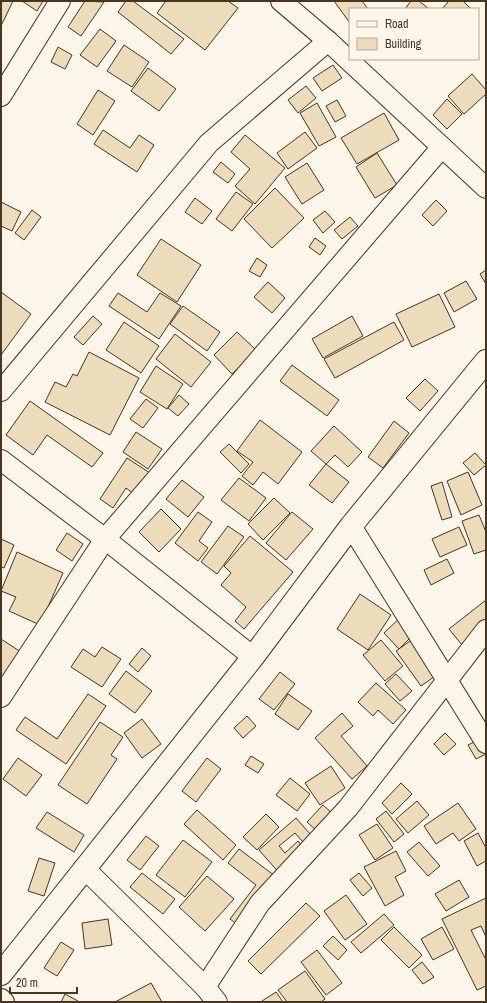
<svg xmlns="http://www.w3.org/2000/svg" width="487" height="1003" viewBox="0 0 487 1003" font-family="'Archivo Narrow',sans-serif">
<rect width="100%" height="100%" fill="#fbf6e9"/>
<g fill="#ecdcbc" stroke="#4a3520">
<polygon points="1,1 13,1 1,26"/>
<polygon points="22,1 43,1 37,11"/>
<polygon points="85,1 104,2 81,36 68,27"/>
<polygon points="126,1 133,1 184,39 171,54 118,12"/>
<polygon points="166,1 228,1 238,8 205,50 157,13"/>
<polygon points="334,1 362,1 368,9 350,9 350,23"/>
<polygon points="411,1 419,1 429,9 405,9"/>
<polygon points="449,1 463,1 471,9 442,9"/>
<polygon points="100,29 116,41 97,67 80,55"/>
<polygon points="124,45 149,62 132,87 107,71"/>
<polygon points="58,47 72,55 65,69 51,62"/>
<polygon points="333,65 342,78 322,91 313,78"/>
<polygon points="148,68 176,89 159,111 131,91"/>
<polygon points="472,74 486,90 486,94 464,114 448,96"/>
<polygon points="306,86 316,98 298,113 288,100"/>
<polygon points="98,90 115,101 93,135 77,124"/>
<polygon points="447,99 462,114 447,129 433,115"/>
<polygon points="337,100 346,116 335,122 326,106"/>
<polygon points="317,103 336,137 319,146 300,113"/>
<polygon points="384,113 399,140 357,164 341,138"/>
<polygon points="103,130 130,148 139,135 154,145 137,172 94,144"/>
<polygon points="305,132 317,148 288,169 277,153"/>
<polygon points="245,135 285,168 255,204 235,186 250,169 231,152"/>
<polygon points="377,153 397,185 375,198 356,167"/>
<polygon points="221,162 235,174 228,183 213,172"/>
<polygon points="307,163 324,190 302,204 285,177"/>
<polygon points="275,188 304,218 272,248 244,219"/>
<polygon points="236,192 253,204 232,231 216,219"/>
<polygon points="195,198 212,211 202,224 185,212"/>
<polygon points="436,200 447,211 433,226 422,215"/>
<polygon points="1,202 21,212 12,231 1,226"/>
<polygon points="32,210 41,217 24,240 15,233"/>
<polygon points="325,211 335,222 323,233 313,220"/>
<polygon points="350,217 358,226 342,239 334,230"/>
<polygon points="315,238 326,246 320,255 309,247"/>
<polygon points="161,239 201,265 177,302 137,275"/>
<polygon points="257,258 267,265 260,277 249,271"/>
<polygon points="486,270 486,284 480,274"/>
<polygon points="466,281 477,299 454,312 444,293"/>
<polygon points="268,282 285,298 272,313 254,297"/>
<polygon points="1,292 31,314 1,355"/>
<polygon points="118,293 147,312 160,293 181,306 159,339 109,306"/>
<polygon points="439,294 455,327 412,347 396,314"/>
<polygon points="183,306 220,332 207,351 170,324"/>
<polygon points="93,316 102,324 83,345 74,337"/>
<polygon points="352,316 363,336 323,358 312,339"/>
<polygon points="124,322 159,346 141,373 106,350"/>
<polygon points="394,322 404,340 335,378 324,359"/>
<polygon points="237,332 256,350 232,374 214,355"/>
<polygon points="175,334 211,362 191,387 156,359"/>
<polygon points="89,352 139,378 110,435 45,402 55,382 66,387 73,374 77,376"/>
<polygon points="292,365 339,400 327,416 280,381"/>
<polygon points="156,366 183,384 167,409 140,392"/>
<polygon points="425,379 438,391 420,411 406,398"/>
<polygon points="179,395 189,404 178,416 168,408"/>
<polygon points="146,399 158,408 143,428 130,419"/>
<polygon points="30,401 103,453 92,467 47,435 33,455 6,435"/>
<polygon points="260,420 302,452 278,484 263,472 253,485 242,476 253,462 237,451"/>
<polygon points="394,421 409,433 383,468 368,457"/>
<polygon points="334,426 362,452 348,467 335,455 326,464 311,451"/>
<polygon points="136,432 162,449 148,469 123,452"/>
<polygon points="229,444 249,464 241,473 220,452"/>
<polygon points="475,453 486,465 474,475 463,463"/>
<polygon points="127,458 153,475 138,497 126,488 113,508 100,499"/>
<polygon points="326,464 349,482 332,503 309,485"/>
<polygon points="468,472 482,505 461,515 447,481"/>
<polygon points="239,478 266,498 249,521 221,500"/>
<polygon points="182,480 204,497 188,517 166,499"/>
<polygon points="442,482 452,517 442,520 431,486"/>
<polygon points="274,498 290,513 263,540 248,524"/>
<polygon points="161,509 181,529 159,552 139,532"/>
<polygon points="198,512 212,522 199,541 208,548 198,561 175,543"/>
<polygon points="292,512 313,529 286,560 266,543"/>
<polygon points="479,515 486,532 486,550 474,554 462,521"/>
<polygon points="228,526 244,537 217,574 201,562"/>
<polygon points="459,527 467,545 440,557 432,539"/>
<polygon points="67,533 83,544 72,561 56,550"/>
<polygon points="250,536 293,572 244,629 235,621 246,607 221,585 231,573 224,566"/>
<polygon points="1,539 14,545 4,568 1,567"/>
<polygon points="17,552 63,573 40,625 9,611 16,597 1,591"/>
<polygon points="447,559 454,573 431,585 424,570"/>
<polygon points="360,594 391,615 368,650 337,629"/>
<polygon points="486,600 486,627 462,645 449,629"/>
<polygon points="403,615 418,630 399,649 384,633"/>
<polygon points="1,639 24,654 14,670 9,667 1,679"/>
<polygon points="413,639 438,674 421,686 396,651"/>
<polygon points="381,640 403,666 385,681 363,655"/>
<polygon points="102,647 121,659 102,687 71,667 83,649 95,657"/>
<polygon points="142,648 151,656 138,672 129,664"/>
<polygon points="126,671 152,691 135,713 109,694"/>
<polygon points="280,672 295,684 274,710 259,699"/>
<polygon points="396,674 412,691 400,701 385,684"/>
<polygon points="376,683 406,710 393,724 378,710 373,716 358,702"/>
<polygon points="88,694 106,706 66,764 16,730 25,717 57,739"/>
<polygon points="288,694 312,711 298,730 275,714"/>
<polygon points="342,713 353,726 341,736 367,766 352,779 315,738"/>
<polygon points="247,716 256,726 243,738 234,728"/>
<polygon points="142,719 161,744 142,758 124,733"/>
<polygon points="100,722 123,737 111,755 117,759 87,804 58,785"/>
<polygon points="445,733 456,744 444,755 434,744"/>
<polygon points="482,738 486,746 486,754 476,759 468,745"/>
<polygon points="251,756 264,764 258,773 245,765"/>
<polygon points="18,758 42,775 26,796 3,779"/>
<polygon points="207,758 221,769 196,802 182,791"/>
<polygon points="331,766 345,788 320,805 305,783"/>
<polygon points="290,778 310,794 297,811 276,795"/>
<polygon points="401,783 412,794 392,814 382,803"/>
<polygon points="417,801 429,815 408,833 396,819"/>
<polygon points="458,803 476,829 459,841 453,833 436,844 424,826"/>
<polygon points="323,805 335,816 319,833 307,822"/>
<polygon points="197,810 236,845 223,860 184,824"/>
<polygon points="386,811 404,834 394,842 376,819"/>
<polygon points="47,812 84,835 74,852 36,828"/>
<polygon points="266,814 279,827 257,850 243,837"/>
<polygon points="296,818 318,843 310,850 295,833 279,846 285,853 298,841 307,852 281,875 259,850"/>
<polygon points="377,824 393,848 375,860 359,835"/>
<polygon points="478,833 486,848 486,861 477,866 464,841"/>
<polygon points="146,836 159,846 140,870 127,860"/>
<polygon points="183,840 212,862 185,897 156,875"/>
<polygon points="419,842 440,866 428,876 407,852"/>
<polygon points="239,849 279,879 242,928 230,919 256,885 228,863"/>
<polygon points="396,851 406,871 395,877 404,895 385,906 364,867"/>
<polygon points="39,858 55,863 44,896 28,891"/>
<polygon points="142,873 175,899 163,914 130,887"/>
<polygon points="359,873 372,888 363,896 350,880"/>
<polygon points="207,876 234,899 205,931 179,907"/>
<polygon points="459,880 469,897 446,911 435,894"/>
<polygon points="346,895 367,924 345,940 324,911"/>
<polygon points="486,898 486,937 481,926 471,930 486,960 486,986 477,990 442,919"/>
<polygon points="306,903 320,916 261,974 248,961"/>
<polygon points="384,914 394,925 361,953 351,942"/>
<polygon points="108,919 112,945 85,949 82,923"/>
<polygon points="394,927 422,955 409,968 381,940"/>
<polygon points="442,927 454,949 433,960 421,939"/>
<polygon points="333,936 347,950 338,960 323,946"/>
<polygon points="61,942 74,950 57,976 44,968"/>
<polygon points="317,950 342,983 326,995 301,962"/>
<polygon points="422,962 434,977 423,984 412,970"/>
<polygon points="305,971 325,999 321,1002 287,1002 278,990"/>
<polygon points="151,983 162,1002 115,1002"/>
<polygon points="276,992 283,1002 263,1002 262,1001"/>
<polygon points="65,994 78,1001 78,1002 61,1002"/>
</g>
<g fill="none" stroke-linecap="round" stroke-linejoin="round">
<g stroke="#4a3520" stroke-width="22">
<g id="street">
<polyline points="281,1 328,41 486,188"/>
<polyline points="1,96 60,1"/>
<polyline points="1,391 209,143 328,41"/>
<polyline points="1,460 105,539 253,657"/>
<polyline points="351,526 486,743"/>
<polyline points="1,697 105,539 442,147"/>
<polyline points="84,868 205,987 260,903 348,808 486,630"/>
<polyline points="205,987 217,1002"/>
<polyline points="1,999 4,1002"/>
</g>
</g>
<g stroke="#4a3520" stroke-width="24">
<polyline id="secondary" points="1,974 253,657 351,526 486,361"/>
</g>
<use href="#street" stroke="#fbf6e9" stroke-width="20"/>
<use href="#secondary" stroke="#fbf6e9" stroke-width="22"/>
</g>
<rect width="487" height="1003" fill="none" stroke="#4a3520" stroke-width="4"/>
<rect x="349" y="8" width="130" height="52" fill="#fbf6e9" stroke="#b4a999"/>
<rect x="357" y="21" width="20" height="6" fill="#fbf6e9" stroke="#b4a999"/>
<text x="385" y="28" font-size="12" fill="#4a3520">Road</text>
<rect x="357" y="38" width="20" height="12" fill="#ecdcbc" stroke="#b4a999"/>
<text x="385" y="48" font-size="12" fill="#4a3520">Building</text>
<path d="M10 987v6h67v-6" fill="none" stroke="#4a3520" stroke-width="2"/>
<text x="16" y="987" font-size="12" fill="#4a3520" stroke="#fbf6e9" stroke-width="3" paint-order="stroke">20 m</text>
</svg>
